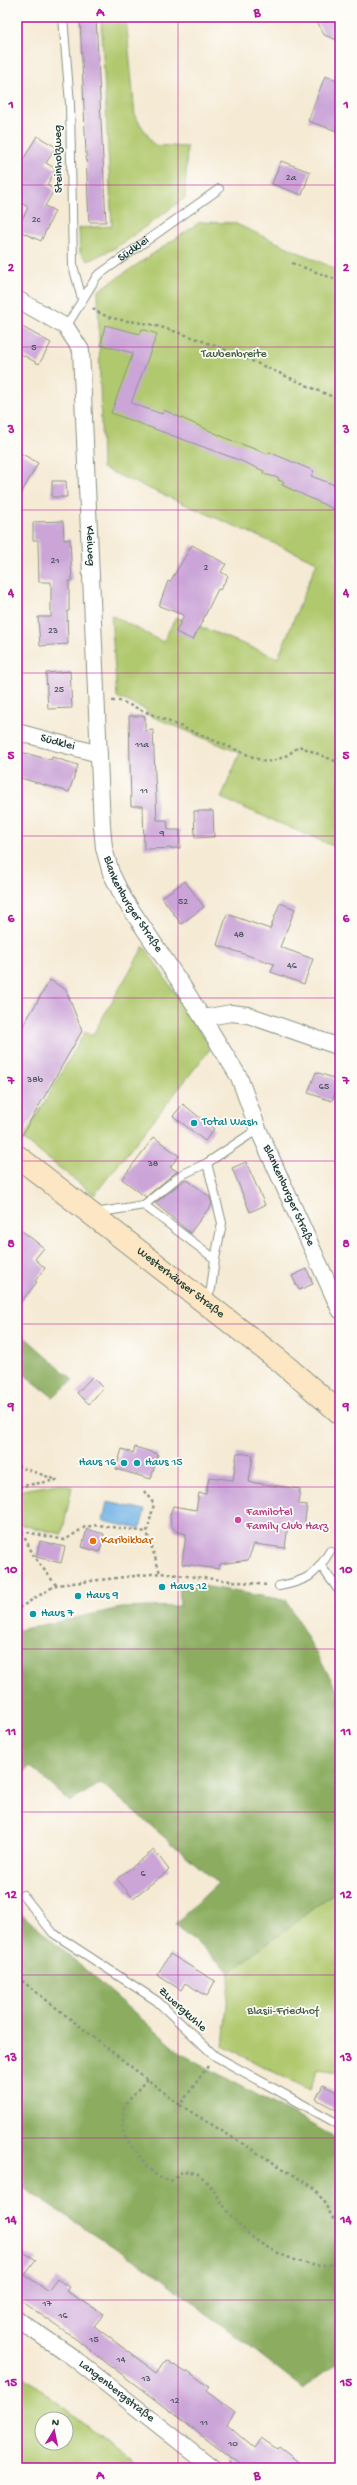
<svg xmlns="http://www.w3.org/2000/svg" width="357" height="2485" viewBox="0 0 357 2485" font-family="'Gochi Hand',sans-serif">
<rect width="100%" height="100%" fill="#fdfcf7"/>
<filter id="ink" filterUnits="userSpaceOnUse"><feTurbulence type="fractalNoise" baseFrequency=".025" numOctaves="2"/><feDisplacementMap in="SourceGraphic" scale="8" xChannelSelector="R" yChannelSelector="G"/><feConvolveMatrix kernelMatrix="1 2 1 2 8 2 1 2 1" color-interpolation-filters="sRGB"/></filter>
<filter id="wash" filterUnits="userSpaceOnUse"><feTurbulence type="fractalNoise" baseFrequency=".012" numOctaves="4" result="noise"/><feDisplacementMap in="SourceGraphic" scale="16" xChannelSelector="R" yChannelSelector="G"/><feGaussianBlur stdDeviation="0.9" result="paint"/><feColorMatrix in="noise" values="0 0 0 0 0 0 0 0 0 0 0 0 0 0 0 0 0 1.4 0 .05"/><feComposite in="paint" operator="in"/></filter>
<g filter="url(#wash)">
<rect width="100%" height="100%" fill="#f5ead4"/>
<g fill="#b1c96e" stroke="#688351" fill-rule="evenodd">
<polygon points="101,17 126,17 135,116 154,145 187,147 185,198 117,247 88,261 80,253 79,228 112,226"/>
<polygon points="200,222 234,223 340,271 340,849 221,798 240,753 146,714 147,710 117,697 111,615 163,642 176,617 278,658 317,562 102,468 98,291"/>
<polygon points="144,946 211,1048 94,1195 23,1139 85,1032 92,1036"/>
<polygon points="58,1484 72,1487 62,1534 17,1524 17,1491"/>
<polygon points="340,1888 340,2072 319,2069 309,2090 223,2046 230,1972"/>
<path d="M21,2374L141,2468H17V2378ZM42,2419H66V2443H42Z"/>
</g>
<g fill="#8cad61" stroke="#56754a">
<polygon points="17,1330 73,1380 53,1397 17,1369"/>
<polygon points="179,1582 286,1600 340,1695 340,1888 230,1972 175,1924 218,1883 101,1783 70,1802 30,1766 17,1781 17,1627 19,1630 121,1608 180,1606"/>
<polygon points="17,1910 182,2054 340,2140 340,2361 303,2388 157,2275 17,2184"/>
</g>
<polygon fill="#72b2e6" stroke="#48788d" points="107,1502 145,1510 140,1529 103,1521"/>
<g id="blocks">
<g fill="#cba5d8">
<polygon points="80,17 96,17 106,222 89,222"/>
<polygon points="315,17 340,17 340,41 324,35"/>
<polygon points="325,76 340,81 340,132 308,121"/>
<polygon points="37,136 56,147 46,163 56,169 47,185 54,190 45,206 55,211 41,241 17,230 28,207 17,201 17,170"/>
<polygon points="281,161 310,172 302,195 272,184"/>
<polygon points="17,324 51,343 39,364 17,352"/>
<polygon points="105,325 140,334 142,329 157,334 131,403 162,414 164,410 228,439 268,454 269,452 314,471 311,476 340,487 340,512 282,485 284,482 278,480 279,478 263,474 264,471 239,460 111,413 133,353 101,345"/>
<polygon points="17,451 38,463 17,501"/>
<polygon points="52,481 66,481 67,497 52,497"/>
<polygon points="63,521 64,540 70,539 72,581 69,581 69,611 67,611 68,644 40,646 38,617 51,617 51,582 39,582 38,540 33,540 33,522"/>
<polygon points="192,545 226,564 221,572 228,576 220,590 218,589 193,640 176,632 184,615 159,606 168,581 170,582"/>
<polygon points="70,671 72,708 48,709 46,673"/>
<polygon points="129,716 145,716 145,731 153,730 157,820 167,820 168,830 180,830 180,848 144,849 143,806 131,806"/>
<polygon points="17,751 51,760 52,757 78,765 69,792 17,777"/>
<polygon points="194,811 213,811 214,837 195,838"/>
<polygon points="185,881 204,907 181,924 162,897"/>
<polygon points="280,903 295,909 280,947 313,959 304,984 271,972 274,964 217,945 227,914 270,929"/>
<polygon points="50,980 66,990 82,1031 17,1144 17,1036"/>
<polygon points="316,1072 339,1080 332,1101 308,1093"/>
<polygon points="183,1104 214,1129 205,1141 173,1116"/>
<polygon points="154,1137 179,1156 170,1167 177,1171 146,1197 122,1179"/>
<polygon points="246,1162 265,1205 250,1212 232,1168"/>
<polygon points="186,1179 210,1197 212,1204 190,1233 155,1203"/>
<polygon points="17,1227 44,1248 35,1259 45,1268 35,1281 37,1282 17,1307"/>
<polygon points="307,1269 313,1284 299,1290 292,1276"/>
<polygon points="92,1377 103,1388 89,1404 77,1393"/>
<polygon points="135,1447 158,1454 151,1479 116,1469 122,1449 133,1453"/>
<polygon points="237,1453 253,1455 249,1482 300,1489 298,1504 307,1505 304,1526 288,1524 285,1548 254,1544 248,1560 220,1564 219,1569 182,1564 186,1534 176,1531 171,1525 170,1515 173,1506 196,1510 199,1493 206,1494 209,1477 233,1480"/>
<polygon points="87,1529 104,1534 100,1552 82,1547"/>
<polygon points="40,1541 65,1547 61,1563 36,1557"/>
<polygon points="154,1850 169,1870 133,1898 117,1879"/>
<polygon points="170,1954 215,1981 207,1996 185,1983 181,1990 157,1975"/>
<polygon points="323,2085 340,2094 340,2112 316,2099"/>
<polygon points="17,2248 36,2260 25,2275 48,2291 57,2279 69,2287 66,2291 104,2314 94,2326 118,2344 157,2373 166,2360 187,2373 188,2371 209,2387 206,2391 235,2413 227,2425 254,2448 261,2438 277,2449 279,2447 306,2468 244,2468 73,2337 17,2298"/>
</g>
</g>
</g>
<g filter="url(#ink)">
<use href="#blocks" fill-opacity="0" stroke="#8a9484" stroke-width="1"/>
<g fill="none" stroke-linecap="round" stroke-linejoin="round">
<g stroke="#8a9484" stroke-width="10">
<g id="service">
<polyline points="63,17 70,104 73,266 82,299"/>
<path id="s1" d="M66,327L97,276L219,189"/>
<polyline points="144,1205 181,1175 207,1163"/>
<polyline points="95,1213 144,1205 215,1259 211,1289 205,1302"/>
<polyline points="215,1259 222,1223 207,1163 258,1129"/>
<polyline points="321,1566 340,1592"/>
<path d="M279,1586C307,1581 315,1576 330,1551"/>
<polyline points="23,1895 53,1933 157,2001 215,2056 340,2125"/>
</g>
</g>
<g stroke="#8a9484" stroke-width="18">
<g id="minor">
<path id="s2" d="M17,299L66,327L81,350L102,826L104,848L111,873L124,899L184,988L239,1077L258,1129L340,1310"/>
<path id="s3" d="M17,732L99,754"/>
<polyline points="203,1018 231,1013 248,1015 340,1047"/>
<path id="s4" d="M17,2319L71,2356L213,2468"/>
</g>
</g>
<g stroke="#8a9484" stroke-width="24">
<g id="secondary">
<path id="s5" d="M17,1156L280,1361L340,1413"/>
</g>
</g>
<g stroke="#8a9484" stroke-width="2.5" stroke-dasharray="3 3" stroke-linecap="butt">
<polyline points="292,263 340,281"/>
<path d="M93,308C107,322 134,320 153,325C217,342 279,374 340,400"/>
<path d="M112,701H120L265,762C280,760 288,756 299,746L340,763"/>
<polyline points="17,1466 57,1480 17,1487"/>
<polyline points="144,1491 154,1504 147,1532 160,1573"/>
<polyline points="17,1530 21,1531 35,1558 56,1585"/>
<polyline points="21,1531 65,1540 85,1527 98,1525 147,1532"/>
<polyline points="19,1608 56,1585 160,1573 267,1585"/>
<polyline points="17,1977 180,2105"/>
<polyline points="208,2066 180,2105 316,2189 340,2230"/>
<path d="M147,2079L124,2106L122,2129L126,2139L149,2168L158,2177L171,2181L183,2171C187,2172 194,2172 198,2174C211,2183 219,2200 229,2213C234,2220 243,2229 250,2235C266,2250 319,2276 340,2261"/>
<polyline points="229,2462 236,2468"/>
</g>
<use href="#service" stroke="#fff" stroke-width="8"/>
<use href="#minor" stroke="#fff" stroke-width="16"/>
<use href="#secondary" stroke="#fce6c4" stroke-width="22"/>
</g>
</g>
<path fill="none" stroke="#b5179e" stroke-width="1" stroke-opacity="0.55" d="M178,17V2468M17,185H340M17,347H340M17,510H340M17,673H340M17,836H340M17,998H340M17,1161H340M17,1324H340M17,1487H340M17,1649H340M17,1812H340M17,1975H340M17,2138H340M17,2300H340"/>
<g fill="#0f9aa8" stroke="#fdfcf7" stroke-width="1.5">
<circle cx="194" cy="1123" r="4"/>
<circle cx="124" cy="1463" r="4"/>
<circle cx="137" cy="1463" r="4"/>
<circle cx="162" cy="1587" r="4"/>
<circle cx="78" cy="1596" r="4"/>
<circle cx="33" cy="1614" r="4"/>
</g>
<circle fill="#d1479c" stroke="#fdfcf7" stroke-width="1.5" cx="238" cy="1520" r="4"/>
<circle fill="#e8710a" stroke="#fdfcf7" stroke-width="1.5" cx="93" cy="1541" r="4"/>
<g text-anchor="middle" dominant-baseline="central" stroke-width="3.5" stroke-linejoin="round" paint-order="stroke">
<g font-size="10" fill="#4a575d">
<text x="291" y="178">2a</text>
<text x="36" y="220">2c</text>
<text x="34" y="348">5</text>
<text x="55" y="561">21</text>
<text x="206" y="568">2</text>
<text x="53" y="631">23</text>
<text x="59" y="690">25</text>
<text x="142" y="745">11a</text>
<text x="144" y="791">11</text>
<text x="162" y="834">9</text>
<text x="183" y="902">52</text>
<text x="239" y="935">48</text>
<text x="292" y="966">46</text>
<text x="35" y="1080">38b</text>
<text x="324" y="1087">65</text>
<text x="153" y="1164">38</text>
<text x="143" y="1874">6</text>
<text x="47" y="2304">17</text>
<text x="63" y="2316">16</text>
<text x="94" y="2340">15</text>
<text x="121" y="2360">14</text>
<text x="146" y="2379">13</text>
<text x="175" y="2401">12</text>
<text x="204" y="2423">11</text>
<text x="233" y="2444">10</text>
</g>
<g font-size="12" fill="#1f3d34" stroke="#fdfcf7">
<text transform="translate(59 159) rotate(-91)">Steinholzweg</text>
<text stroke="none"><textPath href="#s1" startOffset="105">Südklei</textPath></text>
<text stroke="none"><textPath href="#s2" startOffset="280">Kleiweg</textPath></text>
<text stroke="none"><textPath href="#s3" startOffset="42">Südklei</textPath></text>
<text stroke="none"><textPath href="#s2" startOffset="646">Blankenburger Straße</textPath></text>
<text stroke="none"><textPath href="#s2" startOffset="978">Blankenburger Straße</textPath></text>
<text stroke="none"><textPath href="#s5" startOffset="207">Westerhäuser Straße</textPath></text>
<text transform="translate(182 2010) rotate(42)">Zwergkuhle</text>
<text stroke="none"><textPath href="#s4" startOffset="123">Langenbergstraße</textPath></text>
</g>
<g font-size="12" fill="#446042" stroke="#fdfcf7">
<text x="234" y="355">Taubenbreite</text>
<text x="283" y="2012">Blasii-Friedhof</text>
</g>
<g font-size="12" fill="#0d838f" stroke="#fdfcf7" text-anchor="start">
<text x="202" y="1123">Total Wash</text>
<text x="116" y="1463" text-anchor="end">Haus 16</text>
<text x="145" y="1463">Haus 15</text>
<text x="170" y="1587">Haus 12</text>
<text x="86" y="1596">Haus 9</text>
<text x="41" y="1614">Haus 7</text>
</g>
<g font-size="12" fill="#b23c85" stroke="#fdfcf7" text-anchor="start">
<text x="246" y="1513">Familotel<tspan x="246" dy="14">Family Club Harz</tspan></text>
</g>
<g font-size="12" fill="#c56008" stroke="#fdfcf7" text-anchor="start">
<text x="101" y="1541">Karibikbar</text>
</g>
</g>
<rect width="357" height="2485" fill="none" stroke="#fdfcf7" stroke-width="44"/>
<g transform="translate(54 2431) rotate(10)"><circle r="19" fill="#fdfcf7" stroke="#a4b0a9"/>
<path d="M0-3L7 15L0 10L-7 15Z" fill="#b5179e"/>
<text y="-6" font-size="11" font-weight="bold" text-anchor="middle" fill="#1f3d34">N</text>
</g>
<rect x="22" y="22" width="313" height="2441" fill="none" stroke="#b5179e" stroke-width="1.5"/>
<g font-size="13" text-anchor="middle" font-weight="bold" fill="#b5179e">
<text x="100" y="16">A</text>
<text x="257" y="16">B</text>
<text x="11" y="108">1</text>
<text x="346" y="108">1</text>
<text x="11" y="271">2</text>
<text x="346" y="271">2</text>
<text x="11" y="433">3</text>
<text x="346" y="433">3</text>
<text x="11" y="596">4</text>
<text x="346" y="596">4</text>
<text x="11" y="759">5</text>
<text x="346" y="759">5</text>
<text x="11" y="922">6</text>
<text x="346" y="922">6</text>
<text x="11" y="1084">7</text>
<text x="346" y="1084">7</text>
<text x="11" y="1247">8</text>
<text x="346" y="1247">8</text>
<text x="11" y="1410">9</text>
<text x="346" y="1410">9</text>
<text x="11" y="1573">10</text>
<text x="346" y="1573">10</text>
<text x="11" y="1735">11</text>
<text x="346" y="1735">11</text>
<text x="11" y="1898">12</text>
<text x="346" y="1898">12</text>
<text x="11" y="2061">13</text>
<text x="346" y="2061">13</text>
<text x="11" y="2223">14</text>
<text x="346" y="2223">14</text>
<text x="11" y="2386">15</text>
<text x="346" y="2386">15</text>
<text x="100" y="2479">A</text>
<text x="257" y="2479">B</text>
</g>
</svg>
